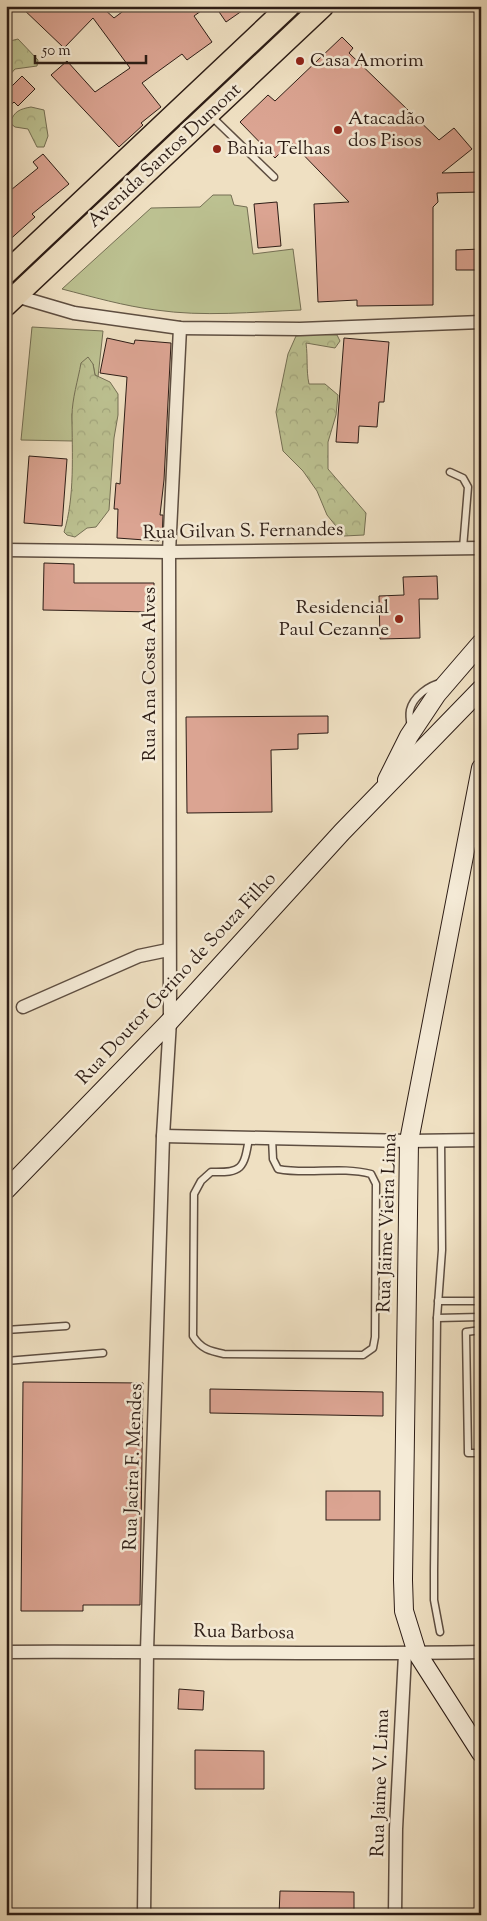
<svg xmlns="http://www.w3.org/2000/svg" width="487" height="1921" viewBox="0 0 487 1921" font-family="'Sorts Mill Goudy',serif">
<defs>
<pattern id="forest-crowns" width="20" height="18" patternUnits="userSpaceOnUse" patternTransform="scale(1.25)"><rect width="20" height="18" fill="#bcc191"/><path d="M2 6a3 3 0 1 1 6 0M12 15a3 3 0 1 1 6 0" fill="none" stroke="#a2a57c"/></pattern>
</defs>
<rect width="100%" height="100%" fill="#efe0c2"/>
<filter id="stains"><feTurbulence type="fractalNoise" baseFrequency=".004" numOctaves="4"/><feColorMatrix values="0 0 0 0 .2 0 0 0 0 .09 0 0 0 0 .02 0 0 0 .5 -.17"/></filter>
<radialGradient id="worn" r=".72"><stop offset=".6" stop-color="#630" stop-opacity="0"/><stop offset="1" stop-color="#630" stop-opacity=".3"/></radialGradient>
<g fill="#bcc191" stroke="#746f54">
<path d="M213,195H231L234,205L247,207L253,254L293,249L301,310C253,312 203,317 156,310C124,306 93,297 62,289L151,208L200,207Z"/>
<polygon points="32,327 103,331 98,377 95,375 93,364 72,414 73,441 21,440"/>
</g>
<g fill="url(#forest-crowns)" stroke="#746f54">
<polygon points="18,39 38,60 37,66 15,69 8,77 6,84 6,42"/>
<path d="M31,107L44,110L48,136L44,147H37L28,129L15,127L10,123C14,111 20,109 31,107Z"/>
<path d="M313,334L337,335L340,341L335,348L306,343C308,358 306,370 309,384H325L338,395L336,415L328,442V469L366,513L364,535L344,536L327,515L317,491L303,471L283,451L276,412L288,354L296,336Z"/>
<path d="M88,357L93,364L95,375L110,382L118,394V415L114,438L109,510L96,527L87,528L75,537L67,535L64,532C75,497 72,453 72,416C72,399 78,380 81,363Z"/>
</g>
<g fill="#dba492" stroke="#2d1d16">
<polygon points="20,6 105,6 103,8 114,18 130,6 208,6 194,16 212,42 187,60 182,54 142,83 161,107 141,123 143,125 119,147 51,75 67,61 95,92 130,68 93,18 64,48"/>
<polygon points="215,6 249,6 226,22"/>
<polygon points="342,37 353,48 349,53 439,140 454,128 472,149 442,173 481,172 481,192 437,193 438,202 433,207 433,305 357,306 357,300 318,302 314,204 349,202 291,142 275,158 240,122 268,95 275,101"/>
<polygon points="22,76 35,89 18,106 14,102 6,110 6,92"/>
<polygon points="43,154 69,184 32,214 35,217 6,243 6,194 38,168 33,162"/>
<polygon points="277,202 281,246 258,248 254,204"/>
<polygon points="481,249 481,270 456,270 456,250"/>
<polygon points="107,338 134,344 135,340 171,343 164,480 160,515 163,515 162,538 159,541 117,538 118,509 114,509 116,483 120,484 127,377 100,373"/>
<polygon points="344,338 389,342 384,402 379,402 377,427 359,426 358,443 336,442"/>
<polygon points="29,456 67,459 62,526 24,523"/>
<polygon points="44,563 74,564 74,583 154,583 154,612 43,610"/>
<polygon points="437,576 438,599 419,599 420,638 380,639 379,596 404,595 403,577"/>
<polygon points="328,716 328,733 298,734 298,749 271,750 272,812 187,813 186,717"/>
<polygon points="23,1382 143,1383 140,1605 83,1605 83,1611 21,1611"/>
<polygon points="210,1389 383,1392 383,1416 210,1413"/>
<rect x="326" y="1491" width="54" height="29"/>
<polygon points="179,1689 204,1691 203,1710 178,1709"/>
<polygon points="195,1750 264,1751 264,1789 195,1789"/>
<polygon points="280,1891 354,1892 354,1915 279,1915"/>
</g>
<g fill="none" stroke-linecap="round" stroke-linejoin="round">
<g stroke="#5e4e41" stroke-width="9">
<g id="service">
<polyline points="212,117 274,177"/>
<polyline points="450,472 463,478 468,487 463,548"/>
<path d="M411,727C410,722 409,715 410,710C413,697 429,685 441,683"/>
<path d="M249,1138C244,1169 242,1173 211,1172L201,1181L194,1194L193,1336C201,1349 210,1351 224,1354L363,1355L373,1348L375,1337L376,1184L371,1174C340,1166 308,1175 278,1169L273,1159L272,1138"/>
<polyline points="438,1301 481,1301"/>
<polyline points="437,1318 481,1317"/>
<polyline points="6,1330 66,1326"/>
<polyline points="481,1330 466,1332 468,1453 481,1453"/>
<polyline points="6,1361 103,1353"/>
<polyline points="440,1632 434,1600 434,1571 437,1318 442,1250 441,1140"/>
</g>
</g>
<g stroke="#5e4e41" stroke-width="15">
<g id="minor">
<polyline points="16,296 74,313 180,328 300,329 481,322"/>
<polyline points="6,550 169,552 481,548"/>
<polyline points="23,1007 139,956 168,950"/>
<polyline points="163,1136 409,1141 481,1140"/>
<path d="M6,1652C164,1651 323,1655 481,1652"/>
<polyline points="144,1915 147,1651 163,1136 170,1021 169,552 180,328"/>
<polyline points="395,1915 396,1829 405,1654"/>
</g>
</g>
<g stroke="#2d1d16" stroke-width="20">
<g id="secondary">
<polyline points="481,768 409,1141 403,1580 404,1611 417,1653 481,1753"/>
<polyline points="387,780 409,736 437,694 481,643"/>
<polyline points="6,1190 170,1021 342,832 481,689"/>
</g>
</g>
<g stroke="#2d1d16" stroke-width="24">
<g id="trunk">
<polyline points="6,273 289,6"/>
<polyline points="6,305 323,6"/>
</g>
</g>
<use href="#service" stroke="#f5ebd7" stroke-width="6"/>
<use href="#minor" stroke="#f5ebd7" stroke-width="12"/>
<use href="#secondary" stroke="#f5ebd7" stroke-width="18"/>
<use href="#trunk" stroke="#efe0c2" stroke-width="21"/>
</g>
<g fill="#8f2418" stroke="#f5ebd7" stroke-width="2">
<circle cx="300" cy="61" r="5"/>
<circle cx="338" cy="130" r="5"/>
<circle cx="217" cy="149" r="5"/>
<circle cx="399" cy="619" r="5"/>
</g>
<g text-anchor="middle" dominant-baseline="central" stroke-width="5" stroke-linejoin="round" paint-order="stroke">
<g font-size="19" fill="#2d1d16" stroke="#f5ebd7" text-anchor="start">
<text x="310" y="61">Casa Amorim</text>
<text x="348" y="119">Atacadão<tspan x="348" dy="22">dos Pisos</tspan></text>
<text x="227" y="149">Bahia Telhas</text>
<text x="389" y="608" text-anchor="end">Residencial<tspan x="389" dy="22">Paul Cezanne</tspan></text>
</g>
<g font-size="19" fill="#2d1d16" stroke="#f5ebd7">
<text transform="translate(165 156) rotate(-43)">Avenida Santos Dumont</text>
<text transform="translate(243 532) rotate(-1)">Rua Gilvan S. Fernandes</text>
<text transform="translate(150 674) rotate(-90)">Rua Ana Costa Alves</text>
<text transform="translate(177 979) rotate(-47)">Rua Doutor Gerino de Souza Filho</text>
<text transform="translate(388 1223) rotate(-88)">Rua Jaime Vieira Lima</text>
<text transform="translate(134 1467) rotate(-88)">Rua Jacira F. Mendes</text>
<text transform="translate(244 1633) rotate(1)">Rua Barbosa</text>
<text transform="translate(381 1783) rotate(-88)">Rua Jaime V. Lima</text>
</g>
</g>
<rect width="487" height="1921" fill="none" stroke="#efe0c2" stroke-width="25"/>
<rect x="8" y="8" width="472" height="1906" fill="none" stroke="#2d1d16" stroke-width="2.5"/>
<rect x="12" y="12" width="462" height="1896" fill="none" stroke="#2d1d16"/>
<path d="M35 55v8h111v-8" fill="none" stroke="#2d1d16" stroke-width="2.5"/>
<text x="42" y="55" font-size="15" fill="#2d1d16" stroke="#f5ebd7" stroke-width="4" paint-order="stroke">50 m</text>
<rect width="100%" height="100%" filter="url(#stains)"/>
<rect width="100%" height="100%" fill="url(#worn)"/>
</svg>
